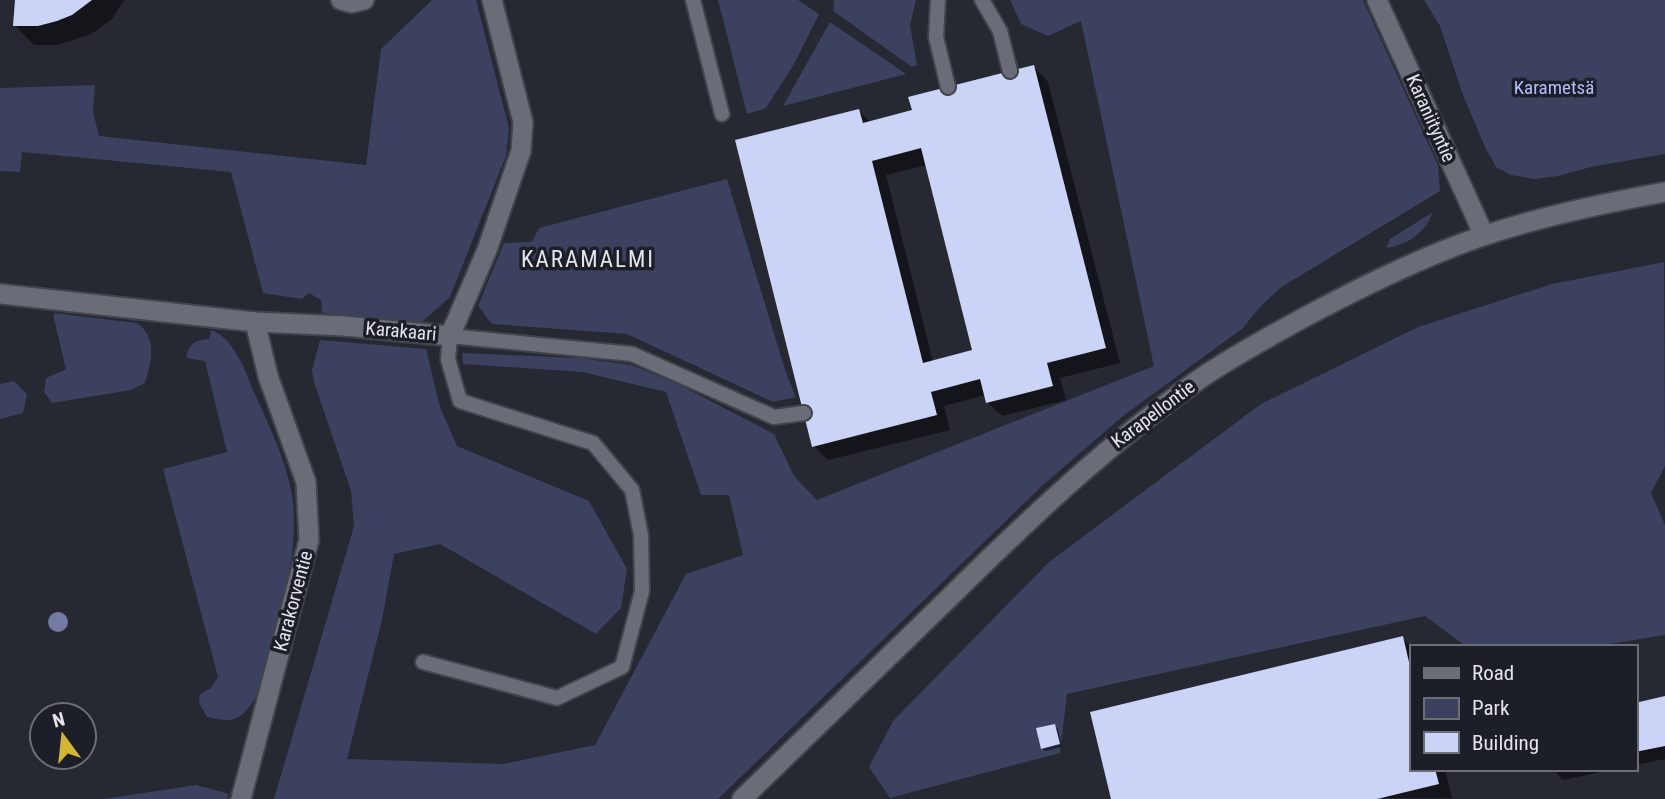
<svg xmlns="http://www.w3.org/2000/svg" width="1665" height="799" viewBox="0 0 1665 799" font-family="'Roboto Condensed',sans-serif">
<rect width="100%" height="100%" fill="#262832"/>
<g fill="#3b415f">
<polygon points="432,0 476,0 509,128 506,156 450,297 421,323 322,313 321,300 309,293 302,299 263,293 231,172 22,152 20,172 0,171 0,88 95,85 93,112 99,136 366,165 381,49"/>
<polygon points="718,0 798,0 819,14 794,64 766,108 747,114"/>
<polygon points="834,0 916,0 910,25 917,65 912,67 833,11"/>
<polygon points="1010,0 1363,0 1438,165 1440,191 1280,288 1260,307 1243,328 1123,416 1042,486 718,799 274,799 354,526 351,491 314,382 312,370 320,340 426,349 440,407 457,446 589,501 627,569 621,608 596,634 440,544 394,554 382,620 347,759 503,764 595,745 686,574 743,555 729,495 701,495 666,392 582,372 463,364 462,353 580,358 632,365 680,385 774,434 794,476 817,500 1154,366 1081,21 1048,36 1021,24"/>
<polygon points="1424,0 1665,0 1665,154 1591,167 1558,176 1535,179 1511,175 1496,167 1485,147 1463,95 1440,26"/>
<polygon points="830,22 906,74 783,106"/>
<polygon points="727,179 786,373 796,397 773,402 627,334 492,324 478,306 504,243 532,242 539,228"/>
<path d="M1433,212C1424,234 1409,244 1386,248L1390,239Z"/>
<polygon points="1664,262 1665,466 1651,493 1665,525 1665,635 1591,647 1467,647 1425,616 1067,694 1060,753 890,798 869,767 893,721 1049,562 1261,404 1418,327 1552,284"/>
<path d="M54,313L137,323C157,337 152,361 145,383L131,390L52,403L44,392L46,378L66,369L54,319Z"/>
<path d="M211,330C233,337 245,370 253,390C268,423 286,459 292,495C302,557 273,635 257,695C243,719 235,724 207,717L199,703L200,694L211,688L218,677L163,469L227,452L205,361L186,358C189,344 195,340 209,339Z"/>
<polygon points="14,381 27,394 23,413 0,419 0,384"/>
<polygon points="196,785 229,794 227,799 104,799"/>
</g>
<g fill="#0007" fill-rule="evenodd">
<polygon points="17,0 124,0 112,19 91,34 58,45 34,45 14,25"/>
<path d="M1034,67L1048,82L1120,363L1060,378L1066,400L1002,416L987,402L986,395L944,406L950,430L828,460L814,446L859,111L870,122L914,111ZM927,165L975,352L933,362L886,175Z"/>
<polygon points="1402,638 1411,647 1411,769 1445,769 1452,798 1113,799"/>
<polygon points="1665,698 1665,759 1635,765 1635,704"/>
<polygon points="1054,726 1058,729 1062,747 1045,751 1042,748"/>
<polygon points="1552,769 1616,769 1563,780"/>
</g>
<g fill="#cbd3f7" fill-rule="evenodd">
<polygon points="15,0 92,0 72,15 57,21 38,26 13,26"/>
<path d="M1034,65L1106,348L1047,363L1053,386L986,403L980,379L931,392L937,415L812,447L735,140L859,109L863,123L912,110L908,97ZM921,148L972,350L923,363L872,161Z"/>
<polygon points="1403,636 1411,671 1411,769 1435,769 1439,784 1377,799 1111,799 1090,712"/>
<polygon points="1665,696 1665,746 1635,752 1635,703"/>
<polygon points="1055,724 1060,744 1041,749 1036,728"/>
</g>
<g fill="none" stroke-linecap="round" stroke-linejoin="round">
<g stroke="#42444c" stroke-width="18">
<g id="service">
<polyline points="693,0 722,114"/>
<polyline points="938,0 936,37 948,87"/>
<polyline points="982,0 1000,31 1010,71"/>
<polyline points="423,662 557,698 622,667 642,591 641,535 632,490 593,443 460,401 448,359 450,336 632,354 774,417 804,413"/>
</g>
</g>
<g stroke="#42444c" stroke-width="23">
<g id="minor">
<polyline points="341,0 351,3 364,0"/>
<polyline points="0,294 255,322 344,326 450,336 487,250 521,151 523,122 492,0"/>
<polyline points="241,799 309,540 306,482 268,376 255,322"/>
</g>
</g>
<g stroke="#42444c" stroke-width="23">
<g id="tertiary">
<polyline points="1377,0 1484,235"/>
<path d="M742,799C811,732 880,665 949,598C1029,519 1109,443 1201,378C1233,356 1269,337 1303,318C1361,287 1421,257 1483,236C1542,216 1604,203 1665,192"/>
</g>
</g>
<use href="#service" stroke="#6a6d78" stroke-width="14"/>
<use href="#minor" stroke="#6a6d78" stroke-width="19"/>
<use href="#tertiary" stroke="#6a6d78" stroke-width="19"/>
</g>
<circle fill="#737ba2" cx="58" cy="622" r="10"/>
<g text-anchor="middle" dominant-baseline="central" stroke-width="7" stroke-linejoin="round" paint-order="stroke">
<g font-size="19" fill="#b2bffe" stroke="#1d1f28">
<text x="1554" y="87">Karametsä</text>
</g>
<g font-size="19" fill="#e3e5eb" stroke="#1d1f28">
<text transform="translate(1431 118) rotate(66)">Karaniityntie</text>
<text transform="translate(401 331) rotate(5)">Karakaari</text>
<text transform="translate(1153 414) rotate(-37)">Karapellontie</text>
<text transform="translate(293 601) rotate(-75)">Karakorventie</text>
</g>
<g font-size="23" letter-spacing="2" fill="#e3e5eb" stroke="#1d1f28">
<text x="588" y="259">KARAMALMI</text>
</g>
</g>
<rect x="1410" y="645" width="228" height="126" fill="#1d1f28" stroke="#6c6e76" stroke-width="2"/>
<rect x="1424" y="668" width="35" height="10" fill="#6a6d78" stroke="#6c6e76" stroke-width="2"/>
<text x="1472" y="680" font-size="21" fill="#e3e5eb">Road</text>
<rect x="1424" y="698" width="35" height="21" fill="#3b415f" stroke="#6c6e76" stroke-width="2"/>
<text x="1472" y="715" font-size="21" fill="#e3e5eb">Park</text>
<rect x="1424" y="732" width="35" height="21" fill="#cbd3f7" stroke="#6c6e76" stroke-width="2"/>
<text x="1472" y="750" font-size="21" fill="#e3e5eb">Building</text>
<g transform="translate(63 736) rotate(345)"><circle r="33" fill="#1d1f28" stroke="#6c6e76" stroke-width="2"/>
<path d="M0-5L12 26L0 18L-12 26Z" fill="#d3b635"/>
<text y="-10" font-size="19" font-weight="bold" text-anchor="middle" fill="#e3e5eb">N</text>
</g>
</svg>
